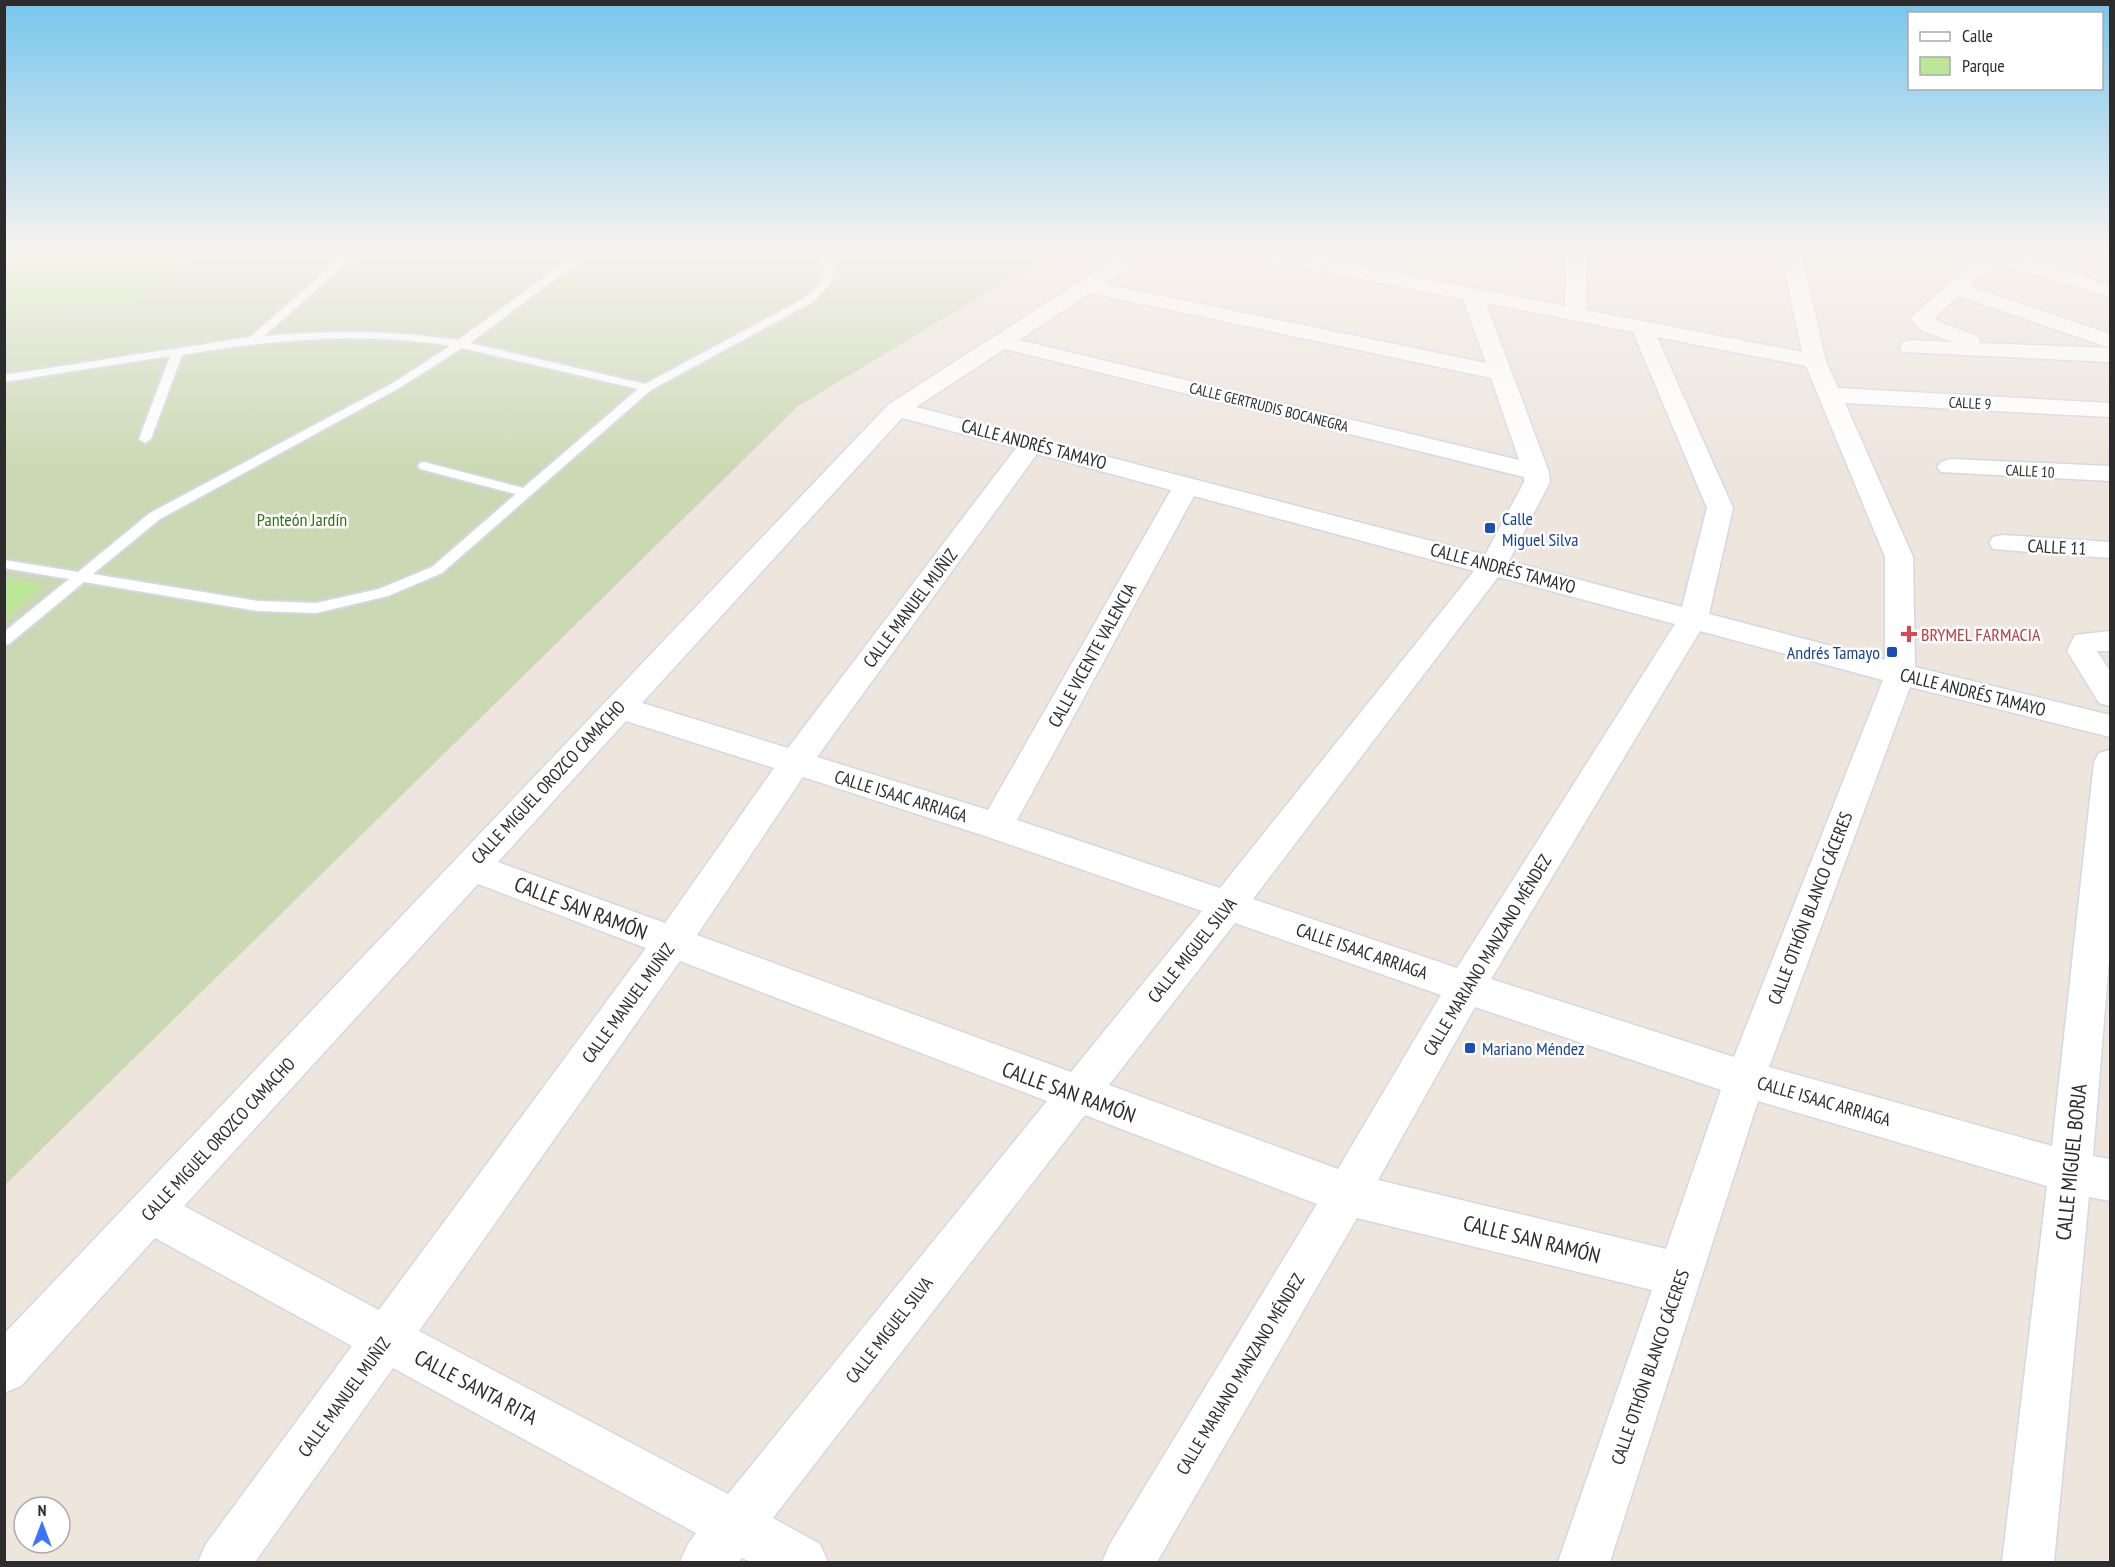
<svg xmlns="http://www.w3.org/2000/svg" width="2115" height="1567" viewBox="0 0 2115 1567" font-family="'PT Sans Narrow',sans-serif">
<rect width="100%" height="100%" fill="#eee5dd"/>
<g fill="#bce797">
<polygon points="5,252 204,252 139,300 30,308 5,325"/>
<polygon points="4,579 43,585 5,619 4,619"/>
</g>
<polygon fill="#cad9b3" points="204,252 1053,252 797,407 5,1185 5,619 43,585 5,579 5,325 30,308 139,300"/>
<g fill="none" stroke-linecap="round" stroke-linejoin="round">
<g stroke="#d2d8e5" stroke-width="4">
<path id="service" d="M348,252H359L264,336C332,330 391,330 458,340L579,252H591L470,343L645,384L803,299C822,283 833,274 815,252H826C844,272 828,289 811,303L651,390L442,573L388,596L316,613L258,611L84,582L9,644L4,645V632L69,579L4,568V560L78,572L150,513L393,383L450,346C359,331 272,340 182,355L151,439L145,443L139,439L170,356L4,382V375L250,337ZM462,348L638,389L523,488L424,462L420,463L418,466L420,469L516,494L432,567L379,589L316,603L258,601L93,574L160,519L401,387Z"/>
</g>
<g stroke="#d2d8e5" stroke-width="3">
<g id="minor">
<path d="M1126,252H1150L1105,284L1486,363L1463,299L1255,258L1248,256L1245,252H1287L1565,306L1566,252H1586V310L1802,352L1781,252H1801L1826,361L1838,388L2110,403V417L1845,403L1913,557L1915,667L2110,715V737L1910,687L1769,1067L2052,1146L2094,762L2099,753L2110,750V947L2093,1156L2110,1159V1201L2089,1197L2054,1562H2002L2047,1186L1758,1101L1610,1562H1558L1652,1290L1357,1218L1157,1562H1102L1110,1544L1317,1204L1085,1115L773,1518L820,1544L828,1562H751L742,1558L738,1562H680L688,1544L696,1533L393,1368L255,1562H198L206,1544L352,1346L155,1238L21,1386L4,1393V1334L889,404ZM1090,293L1491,378L1519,460L1019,340ZM1486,303L1633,332L1707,508L1682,607L1509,561L1550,482L1549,472ZM1657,337L1806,366L1885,557V660L1709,614L1733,508ZM1005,349L1524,477V482L1485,555L916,407ZM902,418L1016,448L788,748L642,703ZM1037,454L1171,490L988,810L817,757ZM1194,496L1474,571L1220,888L1017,820ZM1498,577L1675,624L1457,968L1253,899ZM1700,631L1883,680L1734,1057L1491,979ZM626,721L774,768L665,923L498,862ZM803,777L985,836L1202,911L1071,1072L697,935ZM478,884L646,948L379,1310L184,1206ZM1235,923L1441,995L1338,1169L1109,1085ZM680,961L1047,1101L728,1494L419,1331ZM1475,1007L1721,1090L1666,1249L1378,1180Z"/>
<polygon points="1984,252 2006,252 2110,285 2110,297 1995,263 1970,286 2110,334 2110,348 1959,296 1934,318 1938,321 1977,336 1980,341 1979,343 2110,348 2110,362 1903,352 1900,347 1903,342 1911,340 1952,342 1922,331 1910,318"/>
<polygon points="1950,459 2110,466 2110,481 1941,472 1937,467 1941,462"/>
<polygon points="2003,535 2110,542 2110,558 1993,549 1989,543 1993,537"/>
<polygon points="2110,631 2110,651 2097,651 2110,671 2110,706 2099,703 2067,651 2075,635"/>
</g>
</g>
<use href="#service" fill="#fff" fill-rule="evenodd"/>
<use href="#minor" fill="#fff" fill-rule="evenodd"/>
</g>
<linearGradient id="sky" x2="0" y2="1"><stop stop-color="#76c6ed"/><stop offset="0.53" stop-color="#f7f3f0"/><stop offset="1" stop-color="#f7f3f0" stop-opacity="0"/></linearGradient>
<rect width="2115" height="472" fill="url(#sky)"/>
<g fill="#1a4fb4" stroke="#fff" stroke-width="2">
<rect x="1484" y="522" width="12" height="12" rx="3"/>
<rect x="1886" y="646" width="12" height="12" rx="3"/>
<rect x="1464" y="1042" width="12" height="12" rx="3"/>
</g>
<path fill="#e0444e" stroke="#fff" stroke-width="2" d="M1906 625h6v6h6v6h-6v6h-6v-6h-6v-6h6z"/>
<g text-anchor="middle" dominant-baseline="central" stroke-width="5" stroke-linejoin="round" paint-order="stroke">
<g font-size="15" fill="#2c2c2c" stroke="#fff">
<text transform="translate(1970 403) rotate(3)">CALLE 9</text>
<text transform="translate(1269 407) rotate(14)">CALLE GERTRUDIS BOCANEGRA</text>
<text transform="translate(2030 471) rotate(3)">CALLE 10</text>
</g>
<g font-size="18" fill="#2c2c2c" stroke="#fff">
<text transform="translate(1034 444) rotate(15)">CALLE ANDRÉS TAMAYO</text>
<text transform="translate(2057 547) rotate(3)">CALLE 11</text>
<text transform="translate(1503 568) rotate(15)">CALLE ANDRÉS TAMAYO</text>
<text transform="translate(910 608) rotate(-53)">CALLE MANUEL MUÑIZ</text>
<text transform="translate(1092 655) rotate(-61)">CALLE VICENTE VALENCIA</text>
<text transform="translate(1973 692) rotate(14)">CALLE ANDRÉS TAMAYO</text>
<text transform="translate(548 782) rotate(-47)">CALLE MIGUEL OROZCO CAMACHO</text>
<text transform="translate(901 796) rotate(17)">CALLE ISAAC ARRIAGA</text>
<text transform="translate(1810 908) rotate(-69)">CALLE OTHÓN BLANCO CÁCERES</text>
<text transform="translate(1192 950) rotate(-51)">CALLE MIGUEL SILVA</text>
<text transform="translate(1362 951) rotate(19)">CALLE ISAAC ARRIAGA</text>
<text transform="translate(1487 955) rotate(-59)">CALLE MARIANO MANZANO MÉNDEZ</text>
<text transform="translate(628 1003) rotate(-54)">CALLE MANUEL MUÑIZ</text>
<text transform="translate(1824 1101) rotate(16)">CALLE ISAAC ARRIAGA</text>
<text transform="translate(218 1139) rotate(-47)">CALLE MIGUEL OROZCO CAMACHO</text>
<text transform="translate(889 1330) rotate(-52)">CALLE MIGUEL SILVA</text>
<text transform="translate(1650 1367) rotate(-71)">CALLE OTHÓN BLANCO CÁCERES</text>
<text transform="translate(1240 1374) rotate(-59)">CALLE MARIANO MANZANO MÉNDEZ</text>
<text transform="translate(344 1397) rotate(-54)">CALLE MANUEL MUÑIZ</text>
</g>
<g font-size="18" fill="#164399" stroke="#fff" text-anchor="start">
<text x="1502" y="518">Calle<tspan x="1502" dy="21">Miguel Silva</tspan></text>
<text x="1880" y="652" text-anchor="end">Andrés Tamayo</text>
<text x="1482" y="1048">Mariano Méndez</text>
</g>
<g font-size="18" fill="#336e17" stroke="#fff">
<text x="302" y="519">Panteón Jardín</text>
</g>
<g font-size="18" fill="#be3a42" stroke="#fff" text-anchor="start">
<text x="1921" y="634">BRYMEL FARMACIA</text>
</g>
<g font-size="21" fill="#2c2c2c" stroke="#fff">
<text transform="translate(581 908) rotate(21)">CALLE SAN RAMÓN</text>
<text transform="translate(1069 1092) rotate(20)">CALLE SAN RAMÓN</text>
<text transform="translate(2071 1162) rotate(-84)">CALLE MIGUEL BORJA</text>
<text transform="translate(1532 1239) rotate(14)">CALLE SAN RAMÓN</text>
<text transform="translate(476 1387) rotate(28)">CALLE SANTA RITA</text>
</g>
</g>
<rect width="2115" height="1567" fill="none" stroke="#2c2c2c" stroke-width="12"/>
<rect x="1908" y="12" width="195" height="78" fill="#ffffff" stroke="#ababab" stroke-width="1.5"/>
<rect x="1920" y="32" width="30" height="9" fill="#ffffff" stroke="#ababab" stroke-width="1.5"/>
<text x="1962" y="42" font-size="18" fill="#2c2c2c">Calle</text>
<rect x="1920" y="57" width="30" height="18" fill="#bce797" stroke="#ababab" stroke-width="1.5"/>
<text x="1962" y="72" font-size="18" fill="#2c2c2c">Parque</text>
<g transform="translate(42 1525)"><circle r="28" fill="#ffffff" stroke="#ababab" stroke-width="1.5"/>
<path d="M0-4.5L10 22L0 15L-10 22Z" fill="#3975ff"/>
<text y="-9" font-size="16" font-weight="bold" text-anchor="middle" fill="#2c2c2c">N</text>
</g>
</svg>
